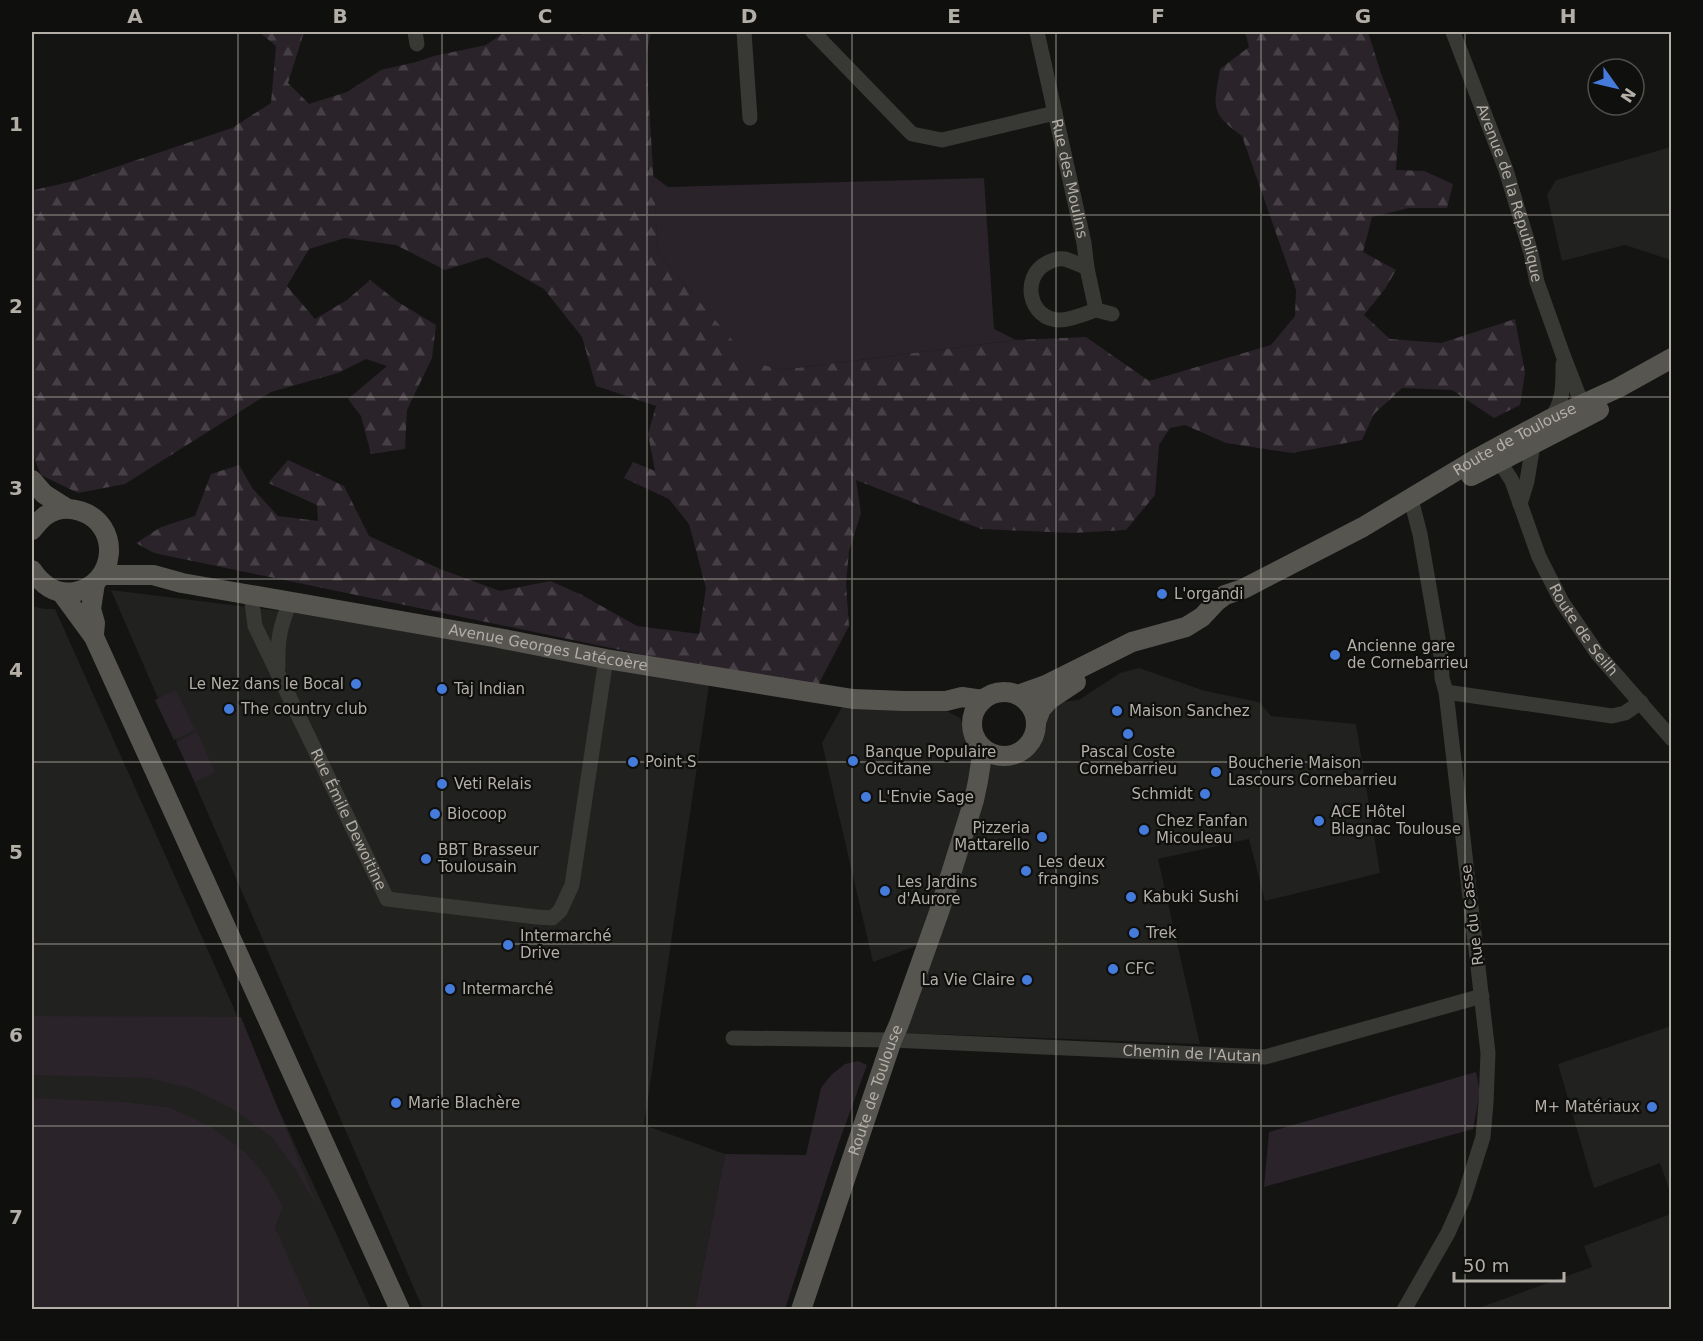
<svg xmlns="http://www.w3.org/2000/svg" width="1703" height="1341" viewBox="0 0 1703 1341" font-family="'DejaVu Sans',sans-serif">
<defs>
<pattern id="forest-firs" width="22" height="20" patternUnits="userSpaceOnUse" patternTransform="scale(1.5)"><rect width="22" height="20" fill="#2a232a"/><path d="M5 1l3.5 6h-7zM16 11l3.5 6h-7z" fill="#464046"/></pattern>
</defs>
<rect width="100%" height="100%" fill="#141413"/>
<g fill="#21211f">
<polygon points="1671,147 1671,260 1625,245 1562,261 1547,195 1556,180"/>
<polygon points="111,590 312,615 709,685 644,1125 725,1154 695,1309 423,1309"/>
<polygon points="32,606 44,609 55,609 232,1004 253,1054 371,1309 32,1309"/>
<polygon points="1139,668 1205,691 1259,702 1271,716 1356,724 1380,873 1265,901 1249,839 1158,859 1200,1044 906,1033 934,939 873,962 822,743 843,705 943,709 960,718 971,746 989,761 1015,763 1036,746 1044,722 1060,702 1079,700 1120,673"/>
<polygon points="1671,1026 1671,1195 1660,1163 1594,1188 1558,1064"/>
<polygon points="1671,1214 1671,1309 1476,1309 1592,1267 1584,1246"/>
</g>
<g fill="#2a232a">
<polygon points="653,176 668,187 984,178 994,329 1016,340 781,370 750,362 658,253"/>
<polygon points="176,690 195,730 174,740 155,700"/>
<polygon points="197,732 215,772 195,782 176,742"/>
<polygon points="32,1016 241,1017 318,1208 294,1167 272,1137 231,1108 193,1089 148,1078 32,1075"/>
<polygon points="858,1061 867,1065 839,1142 785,1309 695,1309 725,1154 806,1155 821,1088 831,1075 845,1064"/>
<polygon points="1476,1072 1480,1092 1473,1129 1264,1187 1269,1132"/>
<polygon points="32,1098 126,1102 171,1108 210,1126 244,1151 265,1175 283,1206 275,1227 311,1309 32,1309"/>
</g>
<path fill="url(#forest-firs)" d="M259,32H304L288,83L309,104L347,92L381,70L416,62L434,56L486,45L505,32H574L578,35L591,32H651L646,55L658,253L750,361L781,370L1016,340L1086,337L1149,381L1271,345L1295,316L1296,290L1242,136C1209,112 1214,107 1220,69L1249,47L1245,32H1368L1381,73L1399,122L1396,170L1424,171L1453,184L1447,208H1409L1372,217L1363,252L1396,270L1385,289L1364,315L1390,339L1441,343L1515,319L1525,373L1520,405L1494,418L1452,390L1402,388L1374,414L1362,440L1292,453L1226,443L1185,425L1170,428L1159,445L1155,495L1126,530L1072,533L981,529L856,480L861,513L849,551L846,584L849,626L816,689L736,674L154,553L136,543L161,527L195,516L211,474L239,465L253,489L278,516L318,521L317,505L268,483L288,460L344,486L369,536L440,569L500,591L550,581L580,594L637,626L699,634L706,588L689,524L669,499L624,478L633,462L655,471L648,434L656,406L596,386L582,337L544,289L487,257L445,270L396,245L345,238L309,249L287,286L315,319L347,300L370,280L398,302L436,325L432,358L407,410L405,449L371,454L361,416L348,399L387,366L366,359L338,373L271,392L125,484L78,493L41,475L32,453V188L34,190L74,181L232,128L271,103L276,46Z"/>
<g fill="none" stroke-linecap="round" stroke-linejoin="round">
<g stroke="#383834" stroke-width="15">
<polyline points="415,32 417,44"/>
<polyline points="744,32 750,118"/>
<polyline points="813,32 912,134 942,140 1055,113"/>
<path id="s1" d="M1037,32L1084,243L1087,268L1096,310L1112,314"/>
<path id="s2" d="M1453,32L1506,170L1531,253L1537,282L1563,355L1582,404L1579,412"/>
<path d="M1087,268C1080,265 1072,261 1065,259C1059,258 1052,260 1047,263C1020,277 1029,320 1060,320C1070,320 1087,313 1096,310"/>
<path d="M1550,419C1564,403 1563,384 1563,364"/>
<path id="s3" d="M1505,454L1500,462L1512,481L1539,557L1562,602L1597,653L1672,739"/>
<polyline points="1520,504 1527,481 1532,451 1534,444 1540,440"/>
<path id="s4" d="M251,595L255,626L387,899L537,917L552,918L560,911L572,885L606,659"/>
<path d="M278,667C277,640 280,627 290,602"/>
<polyline points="1446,692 1612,716 1625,713 1641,702"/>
<path id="s5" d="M733,1038L892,1040L1265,1057L1482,996"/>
<polyline points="1404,1310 1448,1233 1464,1197 1483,1137 1486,1103 1488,1053 1446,692 1442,678 1441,656 1420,534 1413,507"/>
</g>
<g stroke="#575550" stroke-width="20">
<polyline points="1471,476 1599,410"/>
<polyline points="32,480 44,494 66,508"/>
<path d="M32,530C36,525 40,520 45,516C55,509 68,507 80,511C122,524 117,585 74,592C55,595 42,585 32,570"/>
<path id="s6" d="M102,575H153L182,583L493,637L606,659L853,699L904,701H946L962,697L983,700"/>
<polyline points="61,592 94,637 400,1310"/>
<polyline points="94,634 95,623 91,609 95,583"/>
<circle cx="1004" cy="724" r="32"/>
<path id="s7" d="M1018,695L1046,685L1132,642L1186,627L1202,617L1217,601L1225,595L1243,589L1363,527L1476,459L1550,419L1618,388L1672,358"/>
<polyline points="1036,722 1041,709 1049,700 1076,682"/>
<path id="s8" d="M801,1310L892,1040L899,1024L939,912L974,800L978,781L983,749"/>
</g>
</g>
<path fill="none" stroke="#b3aea6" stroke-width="1.5" stroke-opacity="0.55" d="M238,32V1310M442,32V1310M647,32V1310M852,32V1310M1056,32V1310M1261,32V1310M1465,32V1310M32,215H1672M32,397H1672M32,579H1672M32,762H1672M32,944H1672M32,1126H1672"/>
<g fill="#457bda" stroke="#0f0f0e" stroke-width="2">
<circle cx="1162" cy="594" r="6"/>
<circle cx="1335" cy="655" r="6"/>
<circle cx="356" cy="684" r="6"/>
<circle cx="442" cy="689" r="6"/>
<circle cx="229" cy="709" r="6"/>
<circle cx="1117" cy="711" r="6"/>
<circle cx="1128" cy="734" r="6"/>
<circle cx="853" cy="761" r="6"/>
<circle cx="633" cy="762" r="6"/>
<circle cx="1216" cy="772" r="6"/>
<circle cx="442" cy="784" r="6"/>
<circle cx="1205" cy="794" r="6"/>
<circle cx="866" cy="797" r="6"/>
<circle cx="435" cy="814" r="6"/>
<circle cx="1319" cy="821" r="6"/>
<circle cx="1144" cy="830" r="6"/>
<circle cx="1042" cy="837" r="6"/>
<circle cx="426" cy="859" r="6"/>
<circle cx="1026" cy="871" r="6"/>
<circle cx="885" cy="891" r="6"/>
<circle cx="1131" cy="897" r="6"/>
<circle cx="1134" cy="933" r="6"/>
<circle cx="508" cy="945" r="6"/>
<circle cx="1113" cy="969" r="6"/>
<circle cx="1027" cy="980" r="6"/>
<circle cx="450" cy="989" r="6"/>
<circle cx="396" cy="1103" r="6"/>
<circle cx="1652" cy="1107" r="6"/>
</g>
<g text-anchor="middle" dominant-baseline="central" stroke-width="4.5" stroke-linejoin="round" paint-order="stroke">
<g font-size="15" fill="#b3aea6" stroke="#0f0f0e">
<text stroke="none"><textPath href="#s1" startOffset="150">Rue des Moulins</textPath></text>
<text stroke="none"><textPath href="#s2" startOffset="171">Avenue de la République</textPath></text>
<text stroke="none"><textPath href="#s7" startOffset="562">Route de Toulouse</textPath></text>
<text stroke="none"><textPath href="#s3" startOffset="198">Route de Seilh</textPath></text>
<text stroke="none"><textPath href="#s6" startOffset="453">Avenue Georges Latécoère</textPath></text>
<text stroke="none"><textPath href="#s4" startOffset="246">Rue Émile Dewoitine</textPath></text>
<text transform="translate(1472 915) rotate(-97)">Rue du Casse</text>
<text stroke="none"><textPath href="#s5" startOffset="459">Chemin de l'Autan</textPath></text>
<text stroke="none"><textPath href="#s8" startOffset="232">Route de Toulouse</textPath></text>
</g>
<g font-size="15" fill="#b3aea6" stroke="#0f0f0e" text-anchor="start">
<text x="1174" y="594">L'organdi</text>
<text x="1347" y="646">Ancienne gare<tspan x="1347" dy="17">de Cornebarrieu</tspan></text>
<text x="344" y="684" text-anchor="end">Le Nez dans le Bocal</text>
<text x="454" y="689">Taj Indian</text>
<text x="241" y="709">The country club</text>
<text x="1129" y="711">Maison Sanchez</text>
<text x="865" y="752">Banque Populaire<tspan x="865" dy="17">Occitane</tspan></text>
<text x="1128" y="752" text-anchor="middle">Pascal Coste<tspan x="1128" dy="17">Cornebarrieu</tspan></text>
<text x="645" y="762">Point S</text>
<text x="1228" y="763">Boucherie Maison<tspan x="1228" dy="17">Lascours Cornebarrieu</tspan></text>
<text x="454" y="784">Veti Relais</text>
<text x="1193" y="794" text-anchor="end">Schmidt</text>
<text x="878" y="797">L'Envie Sage</text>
<text x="1331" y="812">ACE Hôtel<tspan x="1331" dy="17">Blagnac Toulouse</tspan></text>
<text x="447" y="814">Biocoop</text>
<text x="1156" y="821">Chez Fanfan<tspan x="1156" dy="17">Micouleau</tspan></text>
<text x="1030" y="828" text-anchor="end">Pizzeria<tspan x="1030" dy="17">Mattarello</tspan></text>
<text x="438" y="850">BBT Brasseur<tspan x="438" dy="17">Toulousain</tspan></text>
<text x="1038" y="862">Les deux<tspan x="1038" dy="17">frangins</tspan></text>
<text x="897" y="882">Les Jardins<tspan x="897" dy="17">d'Aurore</tspan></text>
<text x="1143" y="897">Kabuki Sushi</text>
<text x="1146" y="933">Trek</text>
<text x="520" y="936">Intermarché<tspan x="520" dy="17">Drive</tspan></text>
<text x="1125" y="969">CFC</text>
<text x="1015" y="980" text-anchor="end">La Vie Claire</text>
<text x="462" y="989">Intermarché</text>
<text x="408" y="1103">Marie Blachère</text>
<text x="1640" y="1107" text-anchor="end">M+ Matériaux</text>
</g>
</g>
<rect width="1703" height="1341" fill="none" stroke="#0f0f0e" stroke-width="66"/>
<g transform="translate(1616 87) rotate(124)"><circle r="28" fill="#0f0f0e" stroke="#514f4b" stroke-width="1.5"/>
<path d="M0-4.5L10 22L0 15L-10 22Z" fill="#457bda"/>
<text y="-9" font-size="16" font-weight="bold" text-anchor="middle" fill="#b3aea6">N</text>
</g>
<path d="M1454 1272v9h110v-9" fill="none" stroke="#b3aea6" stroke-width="3"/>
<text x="1463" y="1272" font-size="18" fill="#b3aea6" stroke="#0f0f0e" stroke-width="4.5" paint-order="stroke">50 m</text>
<rect x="33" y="33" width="1637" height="1275" fill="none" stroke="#b3aea6" stroke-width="2"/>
<g font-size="20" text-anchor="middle" font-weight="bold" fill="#b3aea6">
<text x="135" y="23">A</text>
<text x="340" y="23">B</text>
<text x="545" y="23">C</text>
<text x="749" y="23">D</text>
<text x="954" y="23">E</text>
<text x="1158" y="23">F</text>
<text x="1363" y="23">G</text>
<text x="1568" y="23">H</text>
<text x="16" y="131">1</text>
<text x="16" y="313">2</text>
<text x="16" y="495">3</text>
<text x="16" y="677">4</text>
<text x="16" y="859">5</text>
<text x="16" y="1042">6</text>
<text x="16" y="1224">7</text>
</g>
</svg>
